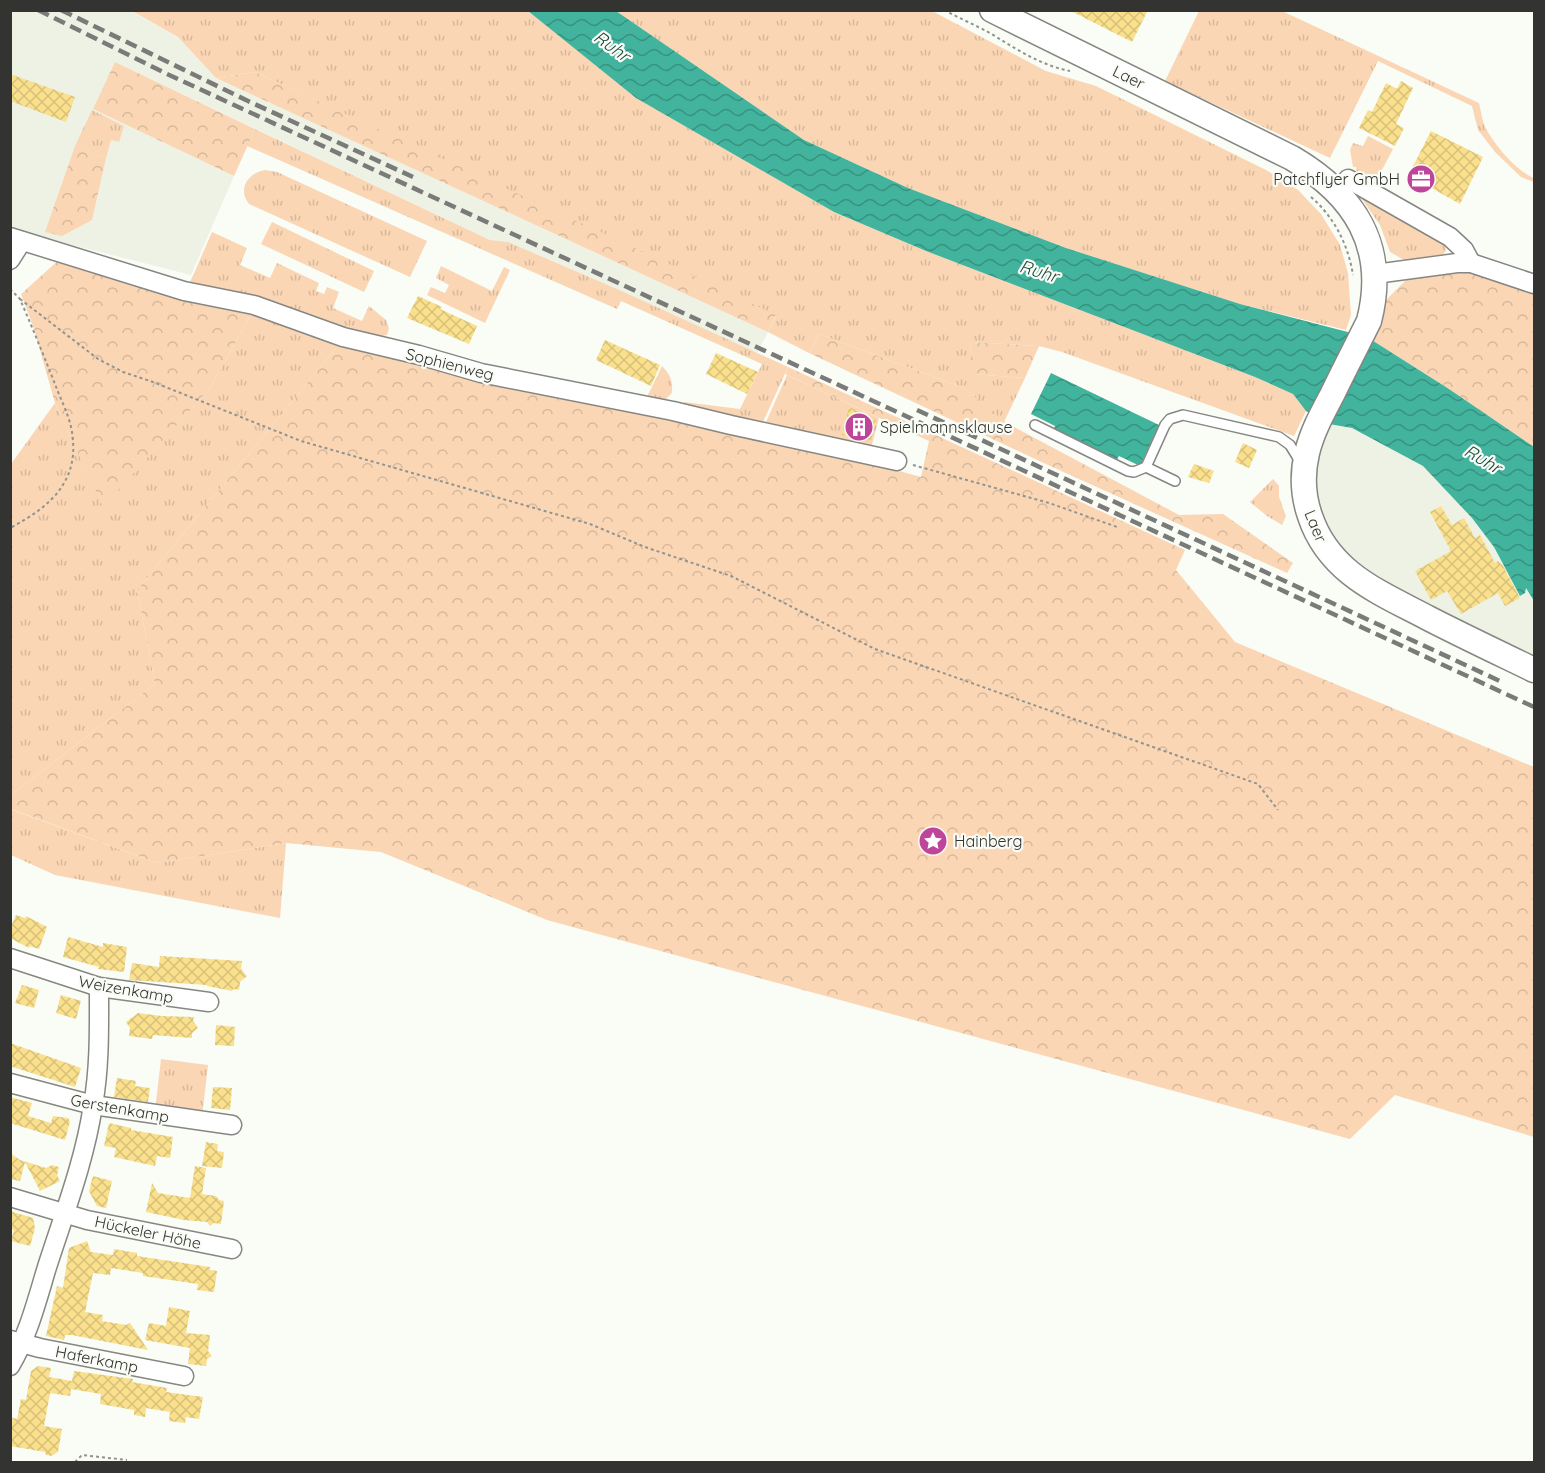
<svg xmlns="http://www.w3.org/2000/svg" width="1545" height="1473" viewBox="0 0 1545 1473" font-family="Quicksand,sans-serif">
<defs>
<pattern id="grass-tufts" width="24" height="20" patternUnits="userSpaceOnUse" patternTransform="scale(1.5)"><rect width="24" height="20" fill="#fad6b4"/><path d="M3 7l-1-3M5 7V3M7 7l1-3M15 17l-1-3M17 17v-4M19 17l1-3" fill="none" stroke="#d7b89b"/></pattern>
<pattern id="forest-crowns" width="20" height="18" patternUnits="userSpaceOnUse" patternTransform="scale(1.5)"><rect width="20" height="18" fill="#fad6b4"/><path d="M2 6a3 3 0 1 1 6 0M12 15a3 3 0 1 1 6 0" fill="none" stroke="#d7b89b"/></pattern>
<pattern id="water-waves" width="16" height="10" patternUnits="userSpaceOnUse" patternTransform="scale(1.5)"><rect width="16" height="10" fill="#42b39c"/><path d="M0 5q4-4 8 0t8 0" fill="none" stroke="#389280"/></pattern>
<pattern id="building-cross-hatch" width="8" height="8" patternUnits="userSpaceOnUse" patternTransform="scale(1.5)"><rect width="8" height="8" fill="#fae08d"/><path d="M0 0l8 8M0 8l8-8" fill="none" stroke="#d7c17a"/></pattern>
</defs>
<rect width="100%" height="100%" fill="#fafcf6"/>
<g fill="#eef2e5">
<polygon points="11,11 131,11 178,37 216,78 768,332 757,353 508,242 490,240 115,62 93,109 234,176 191,275 13,230 11,229"/>
<polygon points="1329,424 1352,428 1423,466 1472,518 1494,547 1503,565 1526,587 1534,601 1534,662 1373,581 1338,551 1313,495 1313,459"/>
</g>
<g fill="url(#grass-tufts)">
<polygon points="132,11 528,11 636,98 834,212 926,251 1255,377 1293,394 1306,411 1294,436 1062,352 1039,346 970,342 973,374 1025,378 1004,422 964,388 819,334 809,353 768,332 776,316 255,72 216,78 178,37"/>
<polygon points="616,11 932,11 1046,71 1096,86 1266,170 1298,190 1321,214 1340,245 1348,273 1351,315 1346,330 1240,304 1066,248 908,188 804,140"/>
<path d="M1199,11H1282L1479,103C1481,111 1482,120 1485,127C1494,144 1516,171 1534,178V182L1521,177L1495,152L1478,130L1472,106L1378,61L1330,158L1165,81Z"/>
<polygon points="92,110 124,126 119,142 111,140 106,158 75,146"/>
<polygon points="255,129 490,240 508,242 626,293 788,367 763,422 688,408 684,406 684,402 740,409 762,364 621,301 617,309 247,146"/>
<polygon points="1368,136 1393,149 1374,185 1357,174 1356,167 1353,167 1350,150 1353,143 1363,146"/>
<path d="M265,170L277,172L427,241L410,277L249,204C237,189 248,173 265,170Z"/>
<polygon points="1355,189 1444,239 1446,250 1443,255 1404,260 1390,252 1380,225"/>
<polygon points="272,222 374,271 364,292 261,244"/>
<polygon points="212,232 247,248 240,265 270,278 277,263 319,283 316,291 324,294 327,287 339,292 333,308 362,321 369,306 386,320 389,328 387,335 370,338 189,285"/>
<polygon points="441,266 492,291 504,267 510,270 485,323 427,295 431,287 445,293 449,285 436,278"/>
<polygon points="253,311 341,342 137,590 155,684 11,795 11,464 55,403 103,506 210,388"/>
<path d="M662,366C670,374 673,381 672,393L665,400L647,397Z"/>
<polygon points="787,375 879,418 871,448 766,422"/>
<polygon points="1273,479 1279,486 1279,497 1286,516 1282,525 1267,516 1250,502"/>
<polygon points="10,809 157,863 286,843 280,918 55,875 11,855"/>
<polygon points="161,1059 208,1065 202,1117 155,1111"/>
</g>
<g fill="url(#forest-crowns)">
<polygon points="115,62 255,129 234,176 93,109"/>
<polygon points="255,72 648,254 776,315 768,332 216,78"/>
<polygon points="75,146 106,158 92,220 62,236 45,232"/>
<polygon points="61,258 253,311 210,388 103,507 55,403 34,329 21,294"/>
<polygon points="1469,272 1508,278 1534,288 1534,447 1449,389 1367,337 1385,301 1408,278"/>
<polygon points="819,334 964,388 1005,422 1179,515 1223,514 1293,563 1287,573 1048,465 809,353"/>
<polygon points="341,342 797,443 921,477 929,441 785,374 788,367 1185,550 1176,570 1235,642 1534,767 1534,1137 1395,1095 1350,1139 547,920 381,852 286,843 157,863 11,809 11,795 155,684 137,590"/>
<polygon points="970,342 1039,346 1025,378 972,374"/>
</g>
<g fill="url(#water-waves)">
<polygon points="528,11 616,11 804,140 908,188 1066,248 1240,304 1367,337 1449,389 1534,447 1534,601 1526,588 1525,593 1520,596 1494,547 1472,518 1423,466 1352,428 1329,424 1306,411 1293,394 1255,377 926,251 834,212 636,98"/>
<polygon points="1051,373 1159,425 1140,466 1119,456 1116,461 1053,431 1055,426 1031,414"/>
</g>
<g fill="url(#building-cross-hatch)">
<polygon points="1069,10 1148,10 1132,42"/>
<polygon points="10,74 75,97 66,122 10,101"/>
<polygon points="1401,81 1413,88 1396,124 1404,128 1395,146 1359,128 1368,110 1372,112 1386,83 1397,89"/>
<polygon points="1431,131 1483,157 1460,204 1421,182 1420,184 1407,178"/>
<polygon points="418,296 442,307 440,309 477,326 469,344 407,318"/>
<polygon points="605,340 660,365 651,386 596,360"/>
<polygon points="716,353 758,372 747,394 706,374"/>
<polygon points="849,407 876,420 871,441 842,435"/>
<polygon points="1243,443 1257,450 1249,468 1235,462"/>
<polygon points="1194,464 1214,471 1209,483 1188,477"/>
<polygon points="1441,506 1452,525 1464,518 1475,538 1480,535 1495,563 1498,561 1503,566 1520,598 1505,606 1498,593 1461,614 1447,591 1431,600 1415,571 1451,551 1430,512"/>
<polygon points="16,915 25,918 26,916 47,927 39,949 30,946 29,948 10,938 10,929"/>
<polygon points="68,937 103,947 103,943 127,947 124,972 98,969 99,967 63,957"/>
<polygon points="160,956 242,961 241,969 247,976 240,982 239,990 233,989 232,991 207,986 207,985 129,980 132,963 159,967"/>
<polygon points="22,985 39,990 34,1008 15,1003"/>
<polygon points="61,995 81,1001 76,1019 56,1013"/>
<polygon points="138,1013 162,1016 194,1017 193,1021 198,1028 192,1033 192,1038 153,1035 152,1039 129,1036 130,1028 126,1022"/>
<polygon points="216,1025 235,1027 234,1046 215,1045"/>
<polygon points="10,1043 81,1068 75,1087 10,1066"/>
<polygon points="117,1078 136,1081 135,1086 150,1088 148,1102 114,1097"/>
<polygon points="213,1087 232,1088 230,1110 211,1108"/>
<polygon points="10,1097 32,1103 28,1116 51,1123 53,1116 68,1118 70,1122 65,1140 10,1123"/>
<polygon points="109,1123 131,1128 131,1130 173,1137 170,1158 157,1156 155,1166 114,1157 116,1148 104,1146"/>
<polygon points="206,1142 218,1144 217,1151 224,1152 222,1168 202,1166"/>
<polygon points="10,1153 20,1160 46,1168 52,1165 59,1167 57,1175 60,1181 40,1191 25,1162 20,1181 10,1179"/>
<polygon points="195,1166 206,1168 202,1194 216,1196 219,1200 224,1201 221,1224 214,1223 210,1226 207,1222 184,1220 146,1212 152,1183 158,1193 190,1198"/>
<polygon points="93,1176 112,1181 106,1208 97,1206 89,1191"/>
<polygon points="10,1211 33,1218 35,1228 30,1246 11,1241 14,1230 10,1229"/>
<polygon points="87,1241 91,1252 113,1255 114,1249 137,1253 137,1256 210,1267 210,1270 217,1271 214,1292 197,1290 198,1284 143,1276 143,1273 111,1268 110,1275 93,1273 85,1312 103,1315 102,1321 126,1325 130,1323 148,1350 72,1335 65,1335 64,1340 46,1336 57,1286 63,1288 69,1248"/>
<polygon points="169,1307 190,1311 186,1333 210,1335 208,1351 212,1356 207,1359 206,1366 188,1364 190,1348 145,1340 149,1323 166,1326"/>
<polygon points="38,1366 51,1368 49,1377 72,1381 74,1371 133,1379 132,1382 167,1388 166,1392 203,1397 199,1419 186,1417 185,1423 169,1421 170,1412 146,1408 145,1417 134,1415 134,1410 100,1404 101,1394 71,1389 70,1396 50,1393 44,1426 62,1429 58,1452 51,1456 46,1455 45,1452 10,1446 10,1417 17,1419 21,1399 26,1400 31,1371"/>
</g>
<g fill="none" stroke-linecap="round" stroke-linejoin="round">
<g stroke="#868782" stroke-width="12">
<g id="service">
<polyline points="1035,425 1128,471 1134,472 1146,467"/>
<polyline points="1175,481 1146,467 1165,425 1170,419 1183,415 1279,437 1290,445 1301,463"/>
</g>
</g>
<g stroke="#868782" stroke-width="21">
<g id="minor">
<polyline points="1348,179 1450,237 1464,250 1471,263"/>
<polyline points="10,237 184,291 254,305 343,337 419,355 481,373 673,411 731,425 897,461"/>
<polyline points="10,260 22,241"/>
<polyline points="1375,274 1457,263 1471,263 1534,284"/>
<polyline points="10,958 99,987 209,1002"/>
<polyline points="10,1083 93,1105 232,1125"/>
<polyline points="10,1197 87,1220 232,1249"/>
<polyline points="10,1340 40,1348 184,1376"/>
<path d="M10,1366C28,1336 37,1300 47,1267C64,1214 85,1160 93,1105C100,1066 99,1026 99,987"/>
</g>
</g>
<g stroke="#868782" stroke-width="27">
<path id="secondary" d="M992,10L1292,158C1355,195 1388,247 1369,321C1357,345 1344,370 1332,395C1322,414 1312,432 1307,453C1302,474 1303,496 1310,516C1329,573 1379,592 1428,618C1463,636 1499,653 1534,670"/>
</g>
<g stroke="#91938f" stroke-width="2" stroke-dasharray="3 3" stroke-linecap="butt">
<path d="M944,10C959,18 975,25 990,33C1016,49 1040,65 1070,71"/>
<path d="M1311,197C1334,217 1348,244 1353,275"/>
<path d="M10,289L20,299C32,327 44,356 55,384C60,398 68,413 71,427C82,479 52,506 10,528"/>
<polyline points="20,299 98,359 123,372 153,382 301,441 590,524 645,547 731,576 875,649 1258,784 1278,810"/>
<polyline points="913,465 1049,503 1117,527"/>
<polyline points="75,1462 82,1455 127,1460"/>
</g>
<use href="#service" stroke="#fff" stroke-width="9"/>
<use href="#minor" stroke="#fff" stroke-width="18"/>
<use href="#secondary" stroke="#fff" stroke-width="24"/>
<g stroke="#7a7b78" stroke-width="4.5" stroke-dasharray="12 6" stroke-linecap="butt">
<polyline points="38,10 165,73 1534,707"/>
<polyline points="61,10 248,101 413,177"/>
<polyline points="917,410 1502,682"/>
</g>
</g>
<defs>
<g id="office-disc" transform="scale(1.5)"><circle r="9.5" fill="#bd459a" stroke="#fafcf6"/><path d="M-6-3h4V-5.5h4V-3h4V5H-6ZM-1-4.5V-3h2v-1.5ZM-6 0V1H6V0Z" fill="#fff"/></g>
<g id="building-disc" transform="scale(1.5)"><circle r="9.5" fill="#bd459a" stroke="#fafcf6"/><path d="M-4-6H4V6H1V3H-1V6H-4ZM-2.5-4.3h1.7v1.8h-1.7ZM.8-4.3h1.7v1.8H.8ZM-2.5-1h1.7V.8h-1.7ZM.8-1h1.7V.8H.8Z" fill="#fff"/></g>
<g id="sight-disc" transform="scale(1.5)"><circle r="9.5" fill="#bd459a" stroke="#fafcf6"/><path d="M0-6L1.8-2.2L6-1.7L2.9 1.2L3.7 5.4L0 3.3L-3.7 5.4L-2.9 1.2L-6-1.7L-1.8-2.2Z" fill="#fff"/></g>
</defs>
<g fill-rule="evenodd">
<use href="#office-disc" x="1421" y="179"/>
<use href="#building-disc" x="859" y="427"/>
<use href="#sight-disc" x="933" y="841"/>
</g>
<g text-anchor="middle" dominant-baseline="central" stroke-width="4.5" stroke-linejoin="round" paint-order="stroke">
<g font-size="16" fill="#333432" stroke="#fafcf6">
<text transform="translate(1129 77) rotate(26)">Laer</text>
<text transform="translate(450 364) rotate(14)">Sophienweg</text>
<text transform="translate(1316 526) rotate(67)">Laer</text>
<text transform="translate(126 989) rotate(10)">Weizenkamp</text>
<text transform="translate(120 1108) rotate(10)">Gerstenkamp</text>
<text transform="translate(148 1232) rotate(12)">Hückeler Höhe</text>
<text transform="translate(97 1359) rotate(11)">Haferkamp</text>
</g>
<g font-size="16" fill="#333432" stroke="#fafcf6" text-anchor="start">
<text x="1400" y="179" text-anchor="end">Patchflyer GmbH</text>
<text x="880" y="427">Spielmannsklause</text>
<text x="954" y="841">Hainberg</text>
</g>
<g font-size="18" font-style="italic" fill="#1b4b41" stroke="#fafcf6">
<text transform="translate(612 46) rotate(36)">Ruhr</text>
<text transform="translate(1039 271) rotate(17)">Ruhr</text>
<text transform="translate(1483 459) rotate(31)">Ruhr</text>
</g>
</g>
<rect width="1545" height="1473" fill="none" stroke="#333432" stroke-width="24"/>
</svg>
